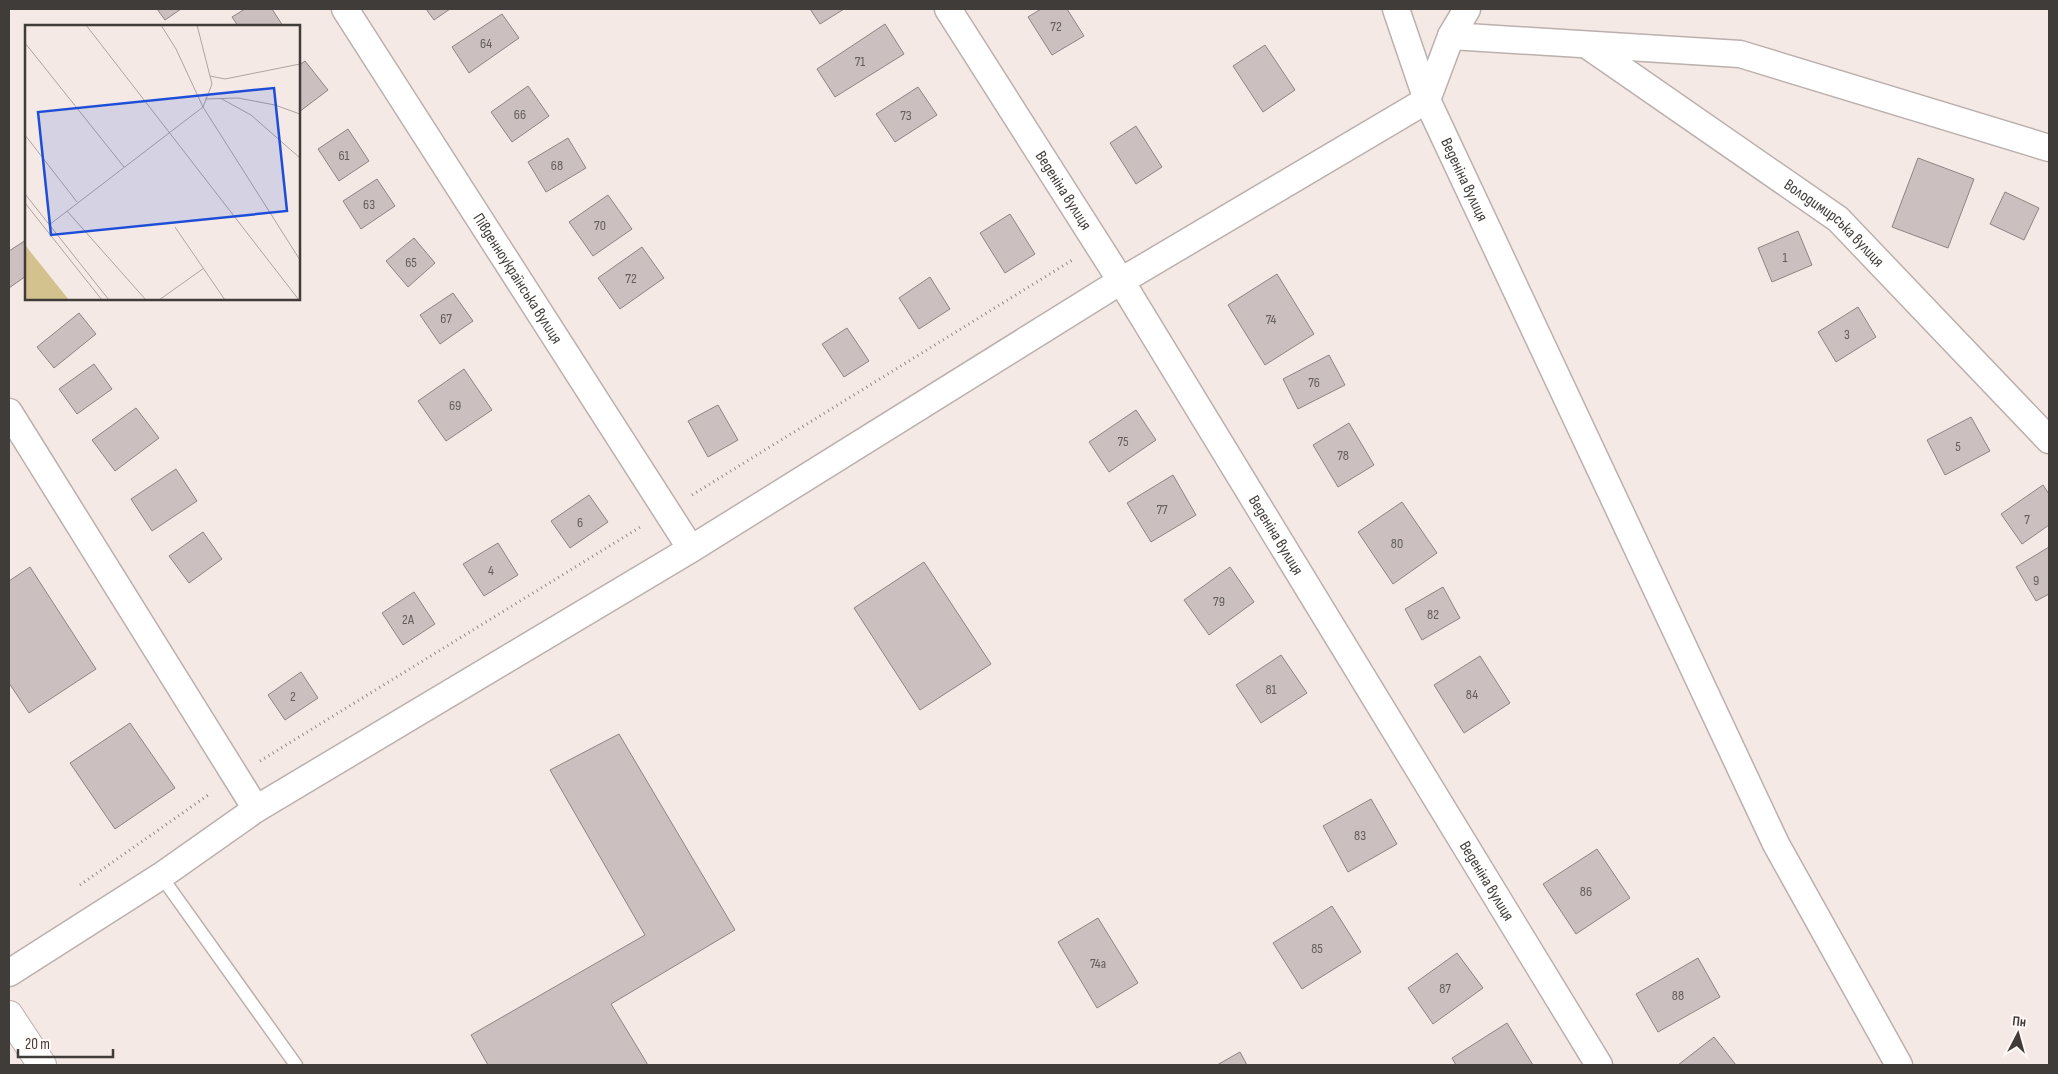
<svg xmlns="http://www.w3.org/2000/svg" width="2058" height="1074" viewBox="0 0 2058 1074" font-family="'Sofia Sans Condensed',sans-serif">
<rect width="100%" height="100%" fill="#f5e9e5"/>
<g fill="#cbbfc0" stroke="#8f8484">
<polygon points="157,9 181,9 165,20"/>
<polygon points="245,9 272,9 283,26 238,26 232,17"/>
<polygon points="426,9 450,9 434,20"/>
<polygon points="810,9 844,9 820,24"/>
<polygon points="1041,9 1067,9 1084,36 1052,55 1028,17"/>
<polygon points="502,14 519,38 469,73 452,47"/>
<polygon points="885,24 904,54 835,97 817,69"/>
<polygon points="1265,45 1295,90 1263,112 1233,66"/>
<polygon points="305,61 328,90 299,112 299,65"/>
<polygon points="528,86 549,116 512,142 491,112"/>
<polygon points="918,87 937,115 895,142 876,114"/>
<polygon points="1136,126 1162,167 1136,184 1110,143"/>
<polygon points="348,129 369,161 339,181 318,149"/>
<polygon points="568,138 586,168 546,192 528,162"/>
<polygon points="1918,158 1974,179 1948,248 1892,227"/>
<polygon points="377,179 395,206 361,229 343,201"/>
<polygon points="2005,192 2039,208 2024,240 1990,224"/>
<polygon points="608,195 632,229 593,256 569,222"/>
<polygon points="1010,214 1035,254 1005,273 980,233"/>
<polygon points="1798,231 1812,265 1772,282 1758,248"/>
<polygon points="414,238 435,263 408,287 386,261"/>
<polygon points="26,240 26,276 9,288 9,251"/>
<polygon points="642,247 664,278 620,309 598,278"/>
<polygon points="1277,274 1314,334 1265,365 1228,305"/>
<polygon points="930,277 950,309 919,329 899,298"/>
<polygon points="453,293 473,321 440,344 420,315"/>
<polygon points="1858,307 1876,337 1836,362 1818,332"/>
<polygon points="79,313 96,334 54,368 37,347"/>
<polygon points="847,328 869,361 844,377 822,344"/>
<polygon points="1329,355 1345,385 1298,409 1283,379"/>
<polygon points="94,364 112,389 77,414 59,389"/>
<polygon points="464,369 492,410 446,441 418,401"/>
<polygon points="718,405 738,440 708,457 688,421"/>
<polygon points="136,408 159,438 115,471 92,440"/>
<polygon points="1136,410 1156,440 1109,472 1089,442"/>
<polygon points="1971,417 1990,451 1945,475 1927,440"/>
<polygon points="1349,423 1374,465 1338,487 1313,445"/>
<polygon points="176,469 197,501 152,531 131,499"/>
<polygon points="1173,475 1196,515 1151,542 1127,503"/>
<polygon points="2043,485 2049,494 2049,525 2022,544 2001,514"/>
<polygon points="589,495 608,522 570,548 551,521"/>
<polygon points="1402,502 1437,553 1393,584 1358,532"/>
<polygon points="203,532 222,559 189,583 169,556"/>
<polygon points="498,543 518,575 484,596 463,564"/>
<polygon points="2049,547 2049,594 2036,601 2016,567"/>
<polygon points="924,562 991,664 920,710 854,608"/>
<polygon points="30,567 96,669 29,713 9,683 9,581"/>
<polygon points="1230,567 1254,602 1209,635 1184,600"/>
<polygon points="1443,587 1460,618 1422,640 1405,609"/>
<polygon points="414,592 435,624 403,645 382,613"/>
<polygon points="1281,655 1307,693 1261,723 1236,685"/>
<polygon points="1480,656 1510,703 1464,733 1434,685"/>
<polygon points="301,672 318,698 285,720 268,695"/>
<polygon points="130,723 175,788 115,829 70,763"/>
<polygon points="619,734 735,930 611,1004 648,1065 488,1065 471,1035 645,935 550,770"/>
<polygon points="1371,799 1397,844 1348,872 1323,826"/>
<polygon points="1597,849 1630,898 1576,934 1543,884"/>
<polygon points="1332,906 1361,952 1302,989 1273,943"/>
<polygon points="1098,918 1138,983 1097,1008 1058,942"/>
<polygon points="1457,953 1483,988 1433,1024 1408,988"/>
<polygon points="1698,958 1720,997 1658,1032 1636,994"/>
<polygon points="1507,1023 1533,1065 1456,1065 1452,1058"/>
<polygon points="1714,1037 1736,1065 1678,1065"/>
<polygon points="1240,1052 1247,1065 1217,1065"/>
</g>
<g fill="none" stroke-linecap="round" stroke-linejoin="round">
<g stroke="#bbb0ad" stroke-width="15">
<polyline id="service" points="161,876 296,1065"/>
</g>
<g stroke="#bbb0ad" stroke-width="29">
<g id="minor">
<path id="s1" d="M345,9L691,549"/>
<path id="s2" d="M948,9L1121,281L1599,1065"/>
<path id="s3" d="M1396,9L1427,100L1776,844L1899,1065"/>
<polyline points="1451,36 1740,54 2049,148"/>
<path id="s4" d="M1587,45L1838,219L2049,440"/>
<polyline points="9,412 256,809"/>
<polyline points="9,973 161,876 256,809 691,549 1121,281 1427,100 1451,36 1467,9"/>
</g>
</g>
<g stroke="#bbb0ad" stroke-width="30">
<polyline id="primary" points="9,1015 42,1065"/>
</g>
<g stroke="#928b88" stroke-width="3" stroke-dasharray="1 4" stroke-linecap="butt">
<polyline points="692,495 1074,259"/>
<polyline points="260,761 642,526"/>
<polyline points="80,885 211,793"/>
</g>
<use href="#service" stroke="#fff" stroke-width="12"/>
<use href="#minor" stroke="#fff" stroke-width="26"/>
<use href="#primary" stroke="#fff" stroke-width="28"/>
</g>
<g text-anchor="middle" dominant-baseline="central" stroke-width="4" stroke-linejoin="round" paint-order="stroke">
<g font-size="14" fill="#635d5c">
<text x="1056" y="26">72</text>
<text x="486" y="43">64</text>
<text x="860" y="61">71</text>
<text x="520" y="114">66</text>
<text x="906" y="115">73</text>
<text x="344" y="155">61</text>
<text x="557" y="165">68</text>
<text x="369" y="204">63</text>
<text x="600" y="225">70</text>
<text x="1785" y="257">1</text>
<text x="411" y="262">65</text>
<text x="631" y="278">72</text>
<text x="446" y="318">67</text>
<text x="1271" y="319">74</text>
<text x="1847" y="334">3</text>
<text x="1314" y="382">76</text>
<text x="455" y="405">69</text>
<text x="1123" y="441">75</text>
<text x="1958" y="446">5</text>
<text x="1343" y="455">78</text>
<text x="1162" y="509">77</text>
<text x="2027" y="519">7</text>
<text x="580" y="522">6</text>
<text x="1397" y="543">80</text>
<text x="491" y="570">4</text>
<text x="2036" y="580">9</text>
<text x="1219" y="601">79</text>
<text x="1433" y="614">82</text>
<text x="408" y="619">2А</text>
<text x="1271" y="689">81</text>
<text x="1472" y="694">84</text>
<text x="293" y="696">2</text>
<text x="1360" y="835">83</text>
<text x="1586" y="891">86</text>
<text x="1317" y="948">85</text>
<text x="1098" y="963">74а</text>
<text x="1445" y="988">87</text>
<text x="1678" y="995">88</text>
</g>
<g font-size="16" fill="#403c3a" stroke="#fff8f5">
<text stroke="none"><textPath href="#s3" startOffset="184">Веденіна вулиця</textPath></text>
<text stroke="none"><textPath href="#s2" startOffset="215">Веденіна вулиця</textPath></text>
<text stroke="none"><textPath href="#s4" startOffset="305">Володимирська вулиця</textPath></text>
<text stroke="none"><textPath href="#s1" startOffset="320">Південноукраїнська вулиця</textPath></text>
<text stroke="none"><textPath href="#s2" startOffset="620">Веденіна вулиця</textPath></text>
<text stroke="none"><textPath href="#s2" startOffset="1025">Веденіна вулиця</textPath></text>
</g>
</g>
<g transform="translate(25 25)">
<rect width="275" height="275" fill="#f5e9e5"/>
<path d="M0,220L44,275H0Z" fill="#d4c28e"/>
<path fill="none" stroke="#ada4a1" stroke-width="1" d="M61,0L274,275M136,0L151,24L178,82L275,235M0,18L99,142M185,51L200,54L275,39M195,73L226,90L275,133M180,74L213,73L250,80L275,89M0,110L52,177M0,169L84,275M0,178L77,275M42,186L121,275M24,200L178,82L187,59L172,0M150,202L200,275M134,275L179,243"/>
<path fill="#1d4ed8" fill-opacity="0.15" stroke="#1d4ed8" stroke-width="2.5" d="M249,63L262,186L26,210L13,87Z"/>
<rect width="275" height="275" fill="none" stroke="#403c3a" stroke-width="2.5"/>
</g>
<rect width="2058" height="1074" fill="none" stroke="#403c3a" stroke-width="20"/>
<g transform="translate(2018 1034) rotate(6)" stroke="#fff8f5" stroke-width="4" paint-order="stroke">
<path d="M0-4L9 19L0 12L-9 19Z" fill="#403c3a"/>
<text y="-8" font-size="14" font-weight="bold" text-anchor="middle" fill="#403c3a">Пн</text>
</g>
<path d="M18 1049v8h95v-8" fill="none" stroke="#403c3a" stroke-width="2.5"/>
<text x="25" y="1049" font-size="15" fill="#403c3a" stroke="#fff8f5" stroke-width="4" paint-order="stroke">20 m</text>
</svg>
